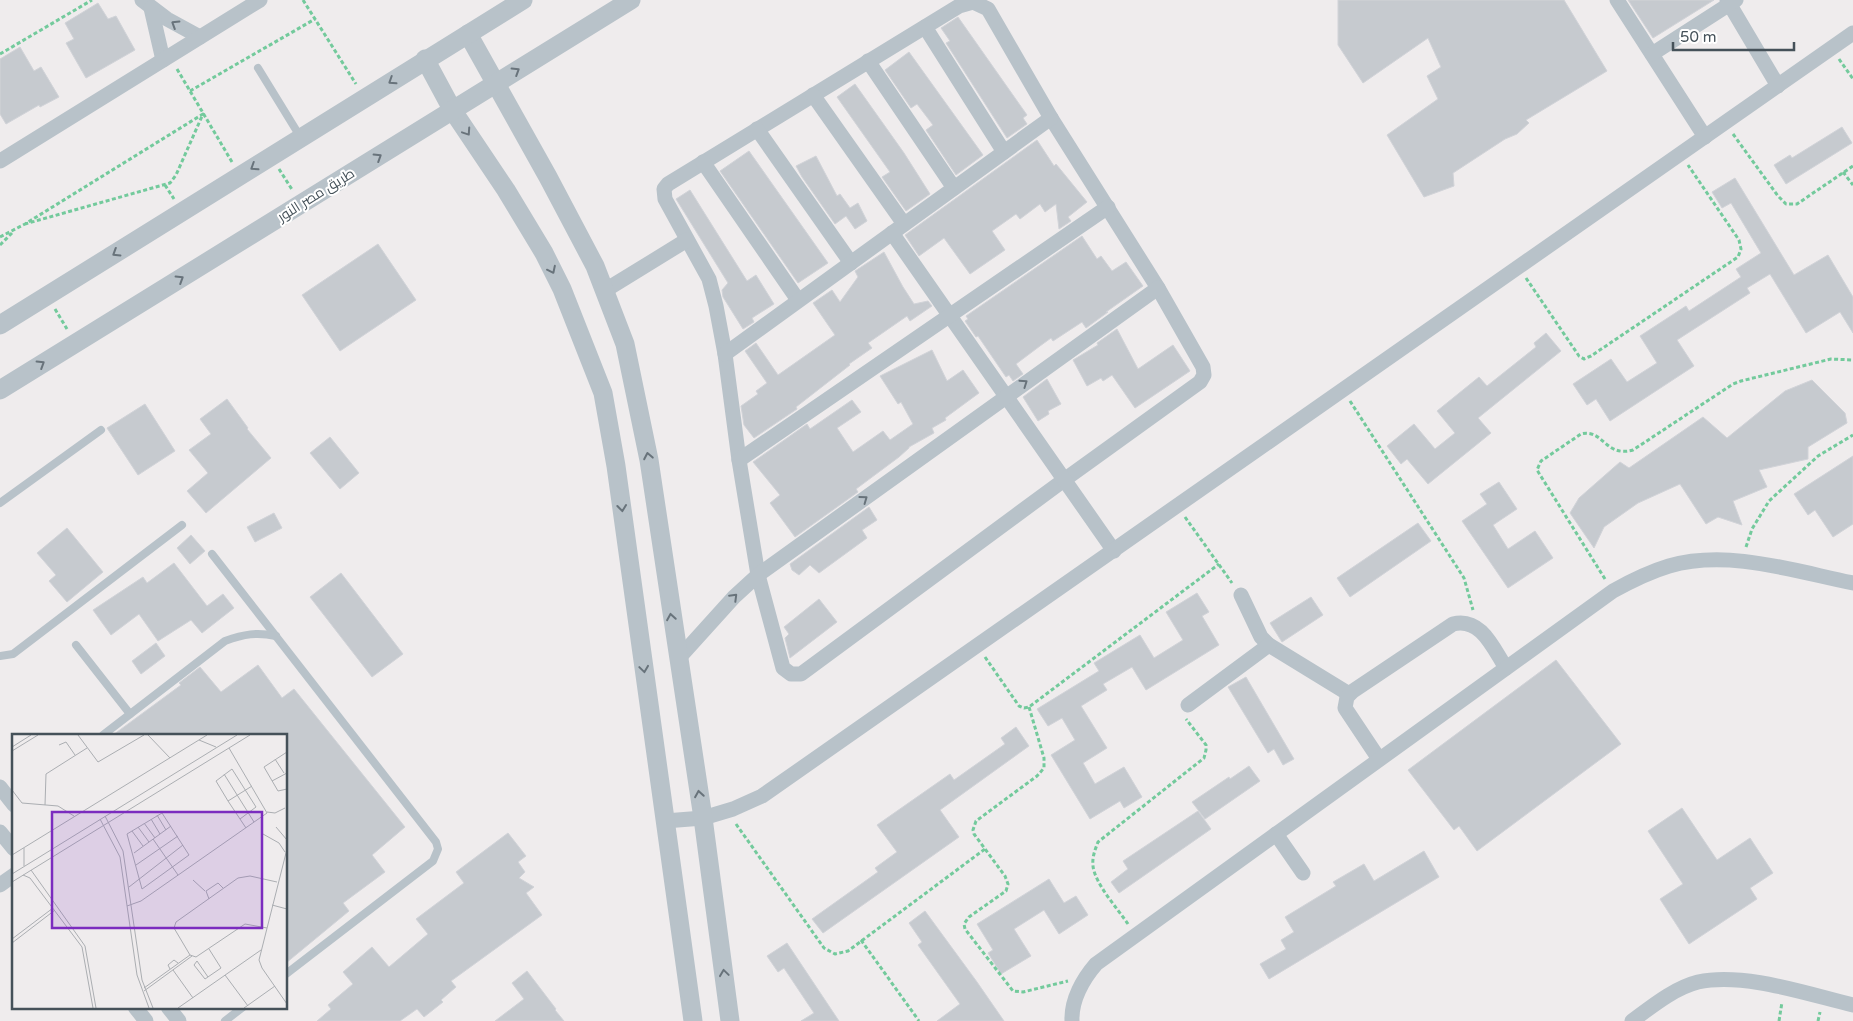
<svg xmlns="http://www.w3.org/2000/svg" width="1853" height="1021" viewBox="0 0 1853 1021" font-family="'Varela Round',Cairo,sans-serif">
<rect width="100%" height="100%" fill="#efeced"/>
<g fill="#c6cacf" stroke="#d1d3d8">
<polygon points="1338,0 1564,0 1607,71 1526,120 1529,123 1517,134 1505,139 1453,173 1454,186 1424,197 1387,135 1438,99 1427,76 1441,67 1428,38 1363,83 1338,45"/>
<polygon points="1628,0 1714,0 1653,38"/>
<polygon points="98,3 108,19 116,16 135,50 86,78 66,43 74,39 65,23"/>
<polygon points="958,17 1027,115 1023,118 1027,124 1007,138 946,43 950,41 941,28"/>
<polygon points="20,47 34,71 41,67 59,97 40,107 39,105 6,124 0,114 0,59"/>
<polygon points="909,52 983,155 956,175 926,130 933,125 917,104 911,108 885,70"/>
<polygon points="855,84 904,153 930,194 906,211 882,177 890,172 837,97"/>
<polygon points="1842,127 1852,143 1786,184 1774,165 1790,155 1792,158"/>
<polygon points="1037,140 1054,166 1056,164 1087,202 1068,217 1071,221 1059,229 1056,204 1045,212 1040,204 1020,219 1016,214 992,231 1005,250 970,274 944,238 919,256 905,235"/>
<polygon points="749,151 828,263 798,283 720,171"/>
<polygon points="816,156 837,196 840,194 850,208 858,203 867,221 855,229 846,216 835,224 802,177 796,166"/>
<polygon points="1735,178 1794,275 1828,255 1853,297 1853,333 1840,312 1806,333 1770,274 1747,288 1750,293 1677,340 1694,366 1610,421 1596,399 1587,405 1573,384 1611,359 1627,382 1657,363 1640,336 1686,306 1689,311 1741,277 1736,269 1761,253 1731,203 1722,208 1712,192"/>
<polygon points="690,190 747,281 756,275 774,304 752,318 754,322 743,329 723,297 722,290 728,283 676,199"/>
<polygon points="1082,236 1097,259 1101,256 1112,271 1126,262 1143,286 1106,312 1108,312 1086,328 1082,322 1053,341 1051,338 1040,346 1016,364 1023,374 1013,381 1009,375 1006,377 978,336 976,337 965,321 968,319 966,316"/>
<polygon points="378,244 416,300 340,351 302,295"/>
<polygon points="884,252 903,287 914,304 928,301 932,306 910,321 907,316 868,343 872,348 849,364 850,365 796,407 797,409 754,438 744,425 741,406 758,394 756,391 767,383 745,351 756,343 778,375 835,335 813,303 832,290 840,302 858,277 855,271"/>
<polygon points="1117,329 1138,369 1173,345 1190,371 1135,408 1112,375 1103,381 1101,378 1087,386 1073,360 1098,345 1097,343"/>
<polygon points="1546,333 1561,351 1478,418 1491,433 1428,484 1407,459 1401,464 1387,446 1414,424 1435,449 1455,433 1437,411 1479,377 1487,386 1536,347 1534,343"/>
<polygon points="932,350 947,381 963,370 979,393 945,418 946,420 932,428 934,433 909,447 909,448 899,457 856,489 858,492 795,537 770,503 780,495 753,462 807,424 810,429 852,400 861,412 837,428 853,452 883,431 890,440 913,424 901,402 898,404 880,376"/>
<polygon points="1047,379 1061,404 1048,411 1049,414 1038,421 1023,397"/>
<polygon points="1812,380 1845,413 1847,423 1808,447 1808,459 1759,470 1767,487 1733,501 1742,525 1718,517 1706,524 1680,484 1638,503 1604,527 1594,548 1570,513 1579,498 1620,462 1629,468 1703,417 1727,438 1785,391"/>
<polygon points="227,399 248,428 247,429 271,458 206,513 187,491 208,473 189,450 211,434 200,419"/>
<polygon points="145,404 175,451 138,475 107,428"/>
<polygon points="330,437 359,473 340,489 310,453"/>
<polygon points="1853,456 1853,524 1833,537 1815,510 1808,515 1794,494"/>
<polygon points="1499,482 1517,509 1493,525 1508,549 1535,531 1553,558 1508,588 1462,521 1487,504 1480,494"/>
<polygon points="869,507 877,520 862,530 867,538 819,573 810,565 799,575 792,570 790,564"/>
<polygon points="274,513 282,528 255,542 247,527"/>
<polygon points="1418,523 1431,541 1350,597 1337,578"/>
<polygon points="67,528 103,572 67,602 49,581 56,575 37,553"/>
<polygon points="191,535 205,551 190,564 177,548"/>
<polygon points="174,563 207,606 223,594 234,608 202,633 191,620 158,641 139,614 111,635 93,610 143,577 147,583"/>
<polygon points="341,573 403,654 372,677 310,597"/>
<polygon points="1197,593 1209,612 1202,616 1219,645 1146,690 1132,667 1103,684 1107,690 1081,706 1107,748 1083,763 1095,784 1124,767 1142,797 1124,808 1120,801 1090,819 1051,755 1075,740 1062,718 1048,726 1037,709 1099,671 1094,663 1140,635 1154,658 1183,640 1166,612"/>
<polygon points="1311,597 1323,615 1282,642 1270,623"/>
<polygon points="819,599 837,622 790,658 785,638 789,634 784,627"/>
<polygon points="156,643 165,656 141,674 132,661"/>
<polygon points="1556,660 1621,744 1477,851 1459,826 1454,830 1408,770"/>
<polygon points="258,665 282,698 294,689 405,827 372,855 385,872 343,903 349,911 286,963 286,735 113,735 181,685 179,683 200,667 221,692"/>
<polygon points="1246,677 1294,759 1283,765 1274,749 1268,753 1228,687"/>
<polygon points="1016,727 1029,746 940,810 959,837 823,933 812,919 878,872 875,868 897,852 877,825 950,774 954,780 1005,744 1001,738"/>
<polygon points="1249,766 1260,781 1205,819 1192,802 1229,777 1230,779"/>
<polygon points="1682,808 1717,860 1750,838 1773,873 1750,888 1757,899 1689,944 1660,899 1683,884 1648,831"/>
<polygon points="1198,811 1211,829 1119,893 1111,882 1128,869 1123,861"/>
<polygon points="508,833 526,856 518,862 525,872 519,878 534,887 526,893 542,915 451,981 456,987 441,1000 443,1002 424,1017 417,1009 400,1021 317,1021 331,1009 328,1005 353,984 343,972 372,947 389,967 428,934 416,919 464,883 456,872"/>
<polygon points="1424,851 1439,877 1269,979 1260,964 1286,949 1281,940 1294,932 1285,917 1336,886 1333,882 1364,864 1374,881"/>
<polygon points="1049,879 1064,903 1076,896 1088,915 1059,934 1044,910 1014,929 1031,956 1001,974 988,953 993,950 977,924"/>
<polygon points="925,911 977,982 1004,1021 937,1021 960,1004 918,945 922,942 909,923"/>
<polygon points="787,943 839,1021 801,1021 814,1013 784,968 778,972 767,956"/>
<polygon points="527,971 556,1009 555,1010 564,1021 495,1021 524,999 512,983"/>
</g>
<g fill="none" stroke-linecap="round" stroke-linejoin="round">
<g stroke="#73ca9c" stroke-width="3" stroke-dasharray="4 2.5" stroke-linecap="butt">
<polyline points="303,0 356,84"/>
<polyline points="0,54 92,0"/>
<polyline points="1839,59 1853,79"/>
<polyline points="177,69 232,162"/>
<polyline points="190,91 315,19"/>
<polyline points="1733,134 1778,196 1786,204 1797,204 1853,166"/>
<polyline points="279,169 293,191"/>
<polyline points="1843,172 1853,185"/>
<polyline points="165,185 174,199"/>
<polyline points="0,237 25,224 203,114 176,175 170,183 25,224"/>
<polyline points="0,245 12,233"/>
<polyline points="1526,278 1579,356 1584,359 1591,356 1738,257 1741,249 1739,240 1688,165"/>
<polyline points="55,309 67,329"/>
<polyline points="1350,401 1464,578 1473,610"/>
<polyline points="1185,517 1232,583"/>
<polyline points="1746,547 1752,529 1769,501 1818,456 1853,435"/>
<path d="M1605,579L1537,470L1541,461L1581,434C1603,428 1605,458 1633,450L1733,384L1741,381L1831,359L1853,360"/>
<polyline points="985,657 1019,706 1024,708 1029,707 1219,564"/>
<polyline points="1029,707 1044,758 1044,768 1037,776 976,821 973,830 974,834 1005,876 1008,884 1006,891 969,917 964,924 965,929 1013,991 1023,992 1068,981"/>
<polyline points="736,824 824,948 835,954 848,951 985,849"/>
<path d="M1128,924C1118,909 1095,884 1093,866C1092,857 1095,850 1098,842L1204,758L1206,750V745L1186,719"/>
<polyline points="861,940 919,1021"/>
<polyline points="1779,1021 1782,1002"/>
<polyline points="1818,1021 1820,1012"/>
</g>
<g stroke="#b8c2c9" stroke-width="8">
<polyline points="258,68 301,138"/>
<polyline points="0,503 101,430"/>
<polyline points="212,554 436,842 438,849 433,861 286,974"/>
<polyline points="76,645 130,714"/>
<polyline points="0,656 13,654 182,525"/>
<path d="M103,735L225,641C244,634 257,632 276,636"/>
<polyline points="225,1021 243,1007"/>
</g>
<g stroke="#b8c2c9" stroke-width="15">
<polyline points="142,0 167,19 200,37"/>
<polyline points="1617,0 1705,137"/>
<polyline points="1727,0 1778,86"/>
<polygon points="973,2 988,9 1051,118 1158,288 1203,367 1204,375 1200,382 1064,480 801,674 791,674 783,668 758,575 739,460 725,354 716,306 709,279 665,199 664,189 668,184 959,6"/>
<polyline points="151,8 163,60"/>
<polyline points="925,27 1004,152"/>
<polyline points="1652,54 1736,0"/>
<polyline points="868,61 954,188"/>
<polyline points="813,95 904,224"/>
<polyline points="757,129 851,263"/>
<polyline points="0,161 260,0"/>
<polyline points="703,162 798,300"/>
<polyline points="892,233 1114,551"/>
<polyline points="604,291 687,240"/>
<polyline points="725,354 1051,118"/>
<polyline points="739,460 1108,207"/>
<polyline points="1241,595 1261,637 1269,645 1349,694"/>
<polyline points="678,659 734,597 758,575 1158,288"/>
<polyline points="1188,705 1269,645"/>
<path d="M1379,759L1345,708L1347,697L1353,691L1453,624C1481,617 1493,648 1506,668"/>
<polyline points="0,787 14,805"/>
<polyline points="665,821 703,818 733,809 762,796 1853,33"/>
<polyline points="0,832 14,849"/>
<polyline points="1276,834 1303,873"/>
<polyline points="0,885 14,875"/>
<polyline points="135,1007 146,1021"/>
<polyline points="168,1007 179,1021"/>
<path d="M1072,1021C1071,1000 1083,979 1096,964L1613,591C1631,581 1649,572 1669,566C1728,549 1794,571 1853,583"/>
<path d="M1632,1021C1651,1007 1674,988 1698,982C1744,972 1807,994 1853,1005"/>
</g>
<g stroke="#b8c2c9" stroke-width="19">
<polyline points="468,34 548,177 595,266 625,344 649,460 703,818 730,1021"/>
<polyline points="425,59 453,111 506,190 544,253 562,289 603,393 616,466 693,1021"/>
<polyline points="0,325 523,0"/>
<polyline points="0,390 631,0"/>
</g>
</g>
<defs><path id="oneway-chevron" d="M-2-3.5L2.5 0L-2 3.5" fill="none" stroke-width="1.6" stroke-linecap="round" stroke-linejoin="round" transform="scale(1.25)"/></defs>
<g stroke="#68737b">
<use href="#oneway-chevron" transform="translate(175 24) rotate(-148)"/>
<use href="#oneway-chevron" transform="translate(516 71) rotate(-32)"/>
<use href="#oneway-chevron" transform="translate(392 81) rotate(147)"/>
<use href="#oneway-chevron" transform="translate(467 132) rotate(56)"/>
<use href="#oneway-chevron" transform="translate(378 157) rotate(-32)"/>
<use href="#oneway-chevron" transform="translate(254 167) rotate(147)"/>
<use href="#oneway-chevron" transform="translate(116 253) rotate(148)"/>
<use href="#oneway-chevron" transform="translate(552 270) rotate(64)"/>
<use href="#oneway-chevron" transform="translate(180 279) rotate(-32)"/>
<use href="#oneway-chevron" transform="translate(41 364) rotate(-32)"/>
<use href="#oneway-chevron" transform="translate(1024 383) rotate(-35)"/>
<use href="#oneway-chevron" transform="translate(648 456) rotate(-101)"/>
<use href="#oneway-chevron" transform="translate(864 499) rotate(-36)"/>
<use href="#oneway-chevron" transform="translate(622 508) rotate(83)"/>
<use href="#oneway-chevron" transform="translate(734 597) rotate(-45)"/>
<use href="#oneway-chevron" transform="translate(671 617) rotate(-99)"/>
<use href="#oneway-chevron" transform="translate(644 669) rotate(82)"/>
<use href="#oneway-chevron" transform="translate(699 794) rotate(-99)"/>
<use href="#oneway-chevron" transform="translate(724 973) rotate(-98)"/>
</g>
<g text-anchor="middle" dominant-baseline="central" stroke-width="4" stroke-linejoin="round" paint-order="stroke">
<g font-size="14" fill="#455159" stroke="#fff">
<text transform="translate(316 195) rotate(-32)">طريق مصر النور</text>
</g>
</g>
<g transform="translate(12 734)">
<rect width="275" height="275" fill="#efeced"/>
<path fill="none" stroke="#abaeb2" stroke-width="1" d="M66,1L86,28L132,1M136,1L158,24M187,6L204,13M47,11L54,8L63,21M0,13L19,1M0,17L26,1M275,18L252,33L266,57L275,55M263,25L272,39M212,40L242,88M260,47L275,39M0,56L10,69L46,72L62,82M216,67L240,52M33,71L34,40L75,14M255,78L263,79L273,74M150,79L177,121L130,155L115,100ZM145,81L154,96M93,82L111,117L130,246L141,274M88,85L108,123L125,241L137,274M139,85L148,100M228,85L244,73L220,35L204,47L216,67L234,94M132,89L143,104M126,93L137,108M264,93L275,106M120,97L131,112M251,100L267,109L273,118M141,105L166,141M275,115L247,226L250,234L275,270M122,119L159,92M0,121L195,1M124,131L166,102M12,132V114M19,136L73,212L84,274M0,140L225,1M11,141L18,144L70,213L81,274M181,146L193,157M0,148L238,1M117,153L171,111M197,165L194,157L206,149L211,154M260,171L275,175M115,172L129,167L255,79L217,14M255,194L233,190L184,223L178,221L162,194L164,188L226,144L238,142L265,148M0,205L41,174M0,209L43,176M185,227L182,231L193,245L209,234L197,215M185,227L196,243M158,235L156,231L162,226L166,229M161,236L181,264M213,241L236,272M132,254L178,221M132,257L180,222M166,274L249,216M232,274L263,252"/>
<path fill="#7b2cbf" fill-opacity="0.15" stroke="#7b2cbf" stroke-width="2.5" d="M40,78H250V194H40Z"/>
<rect width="275" height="275" fill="none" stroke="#455159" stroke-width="2.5"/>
</g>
<path d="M1673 42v8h121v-8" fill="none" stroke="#455159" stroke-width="2.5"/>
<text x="1680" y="42" font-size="15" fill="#455159" stroke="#ffffff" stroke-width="4" paint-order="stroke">50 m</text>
</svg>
